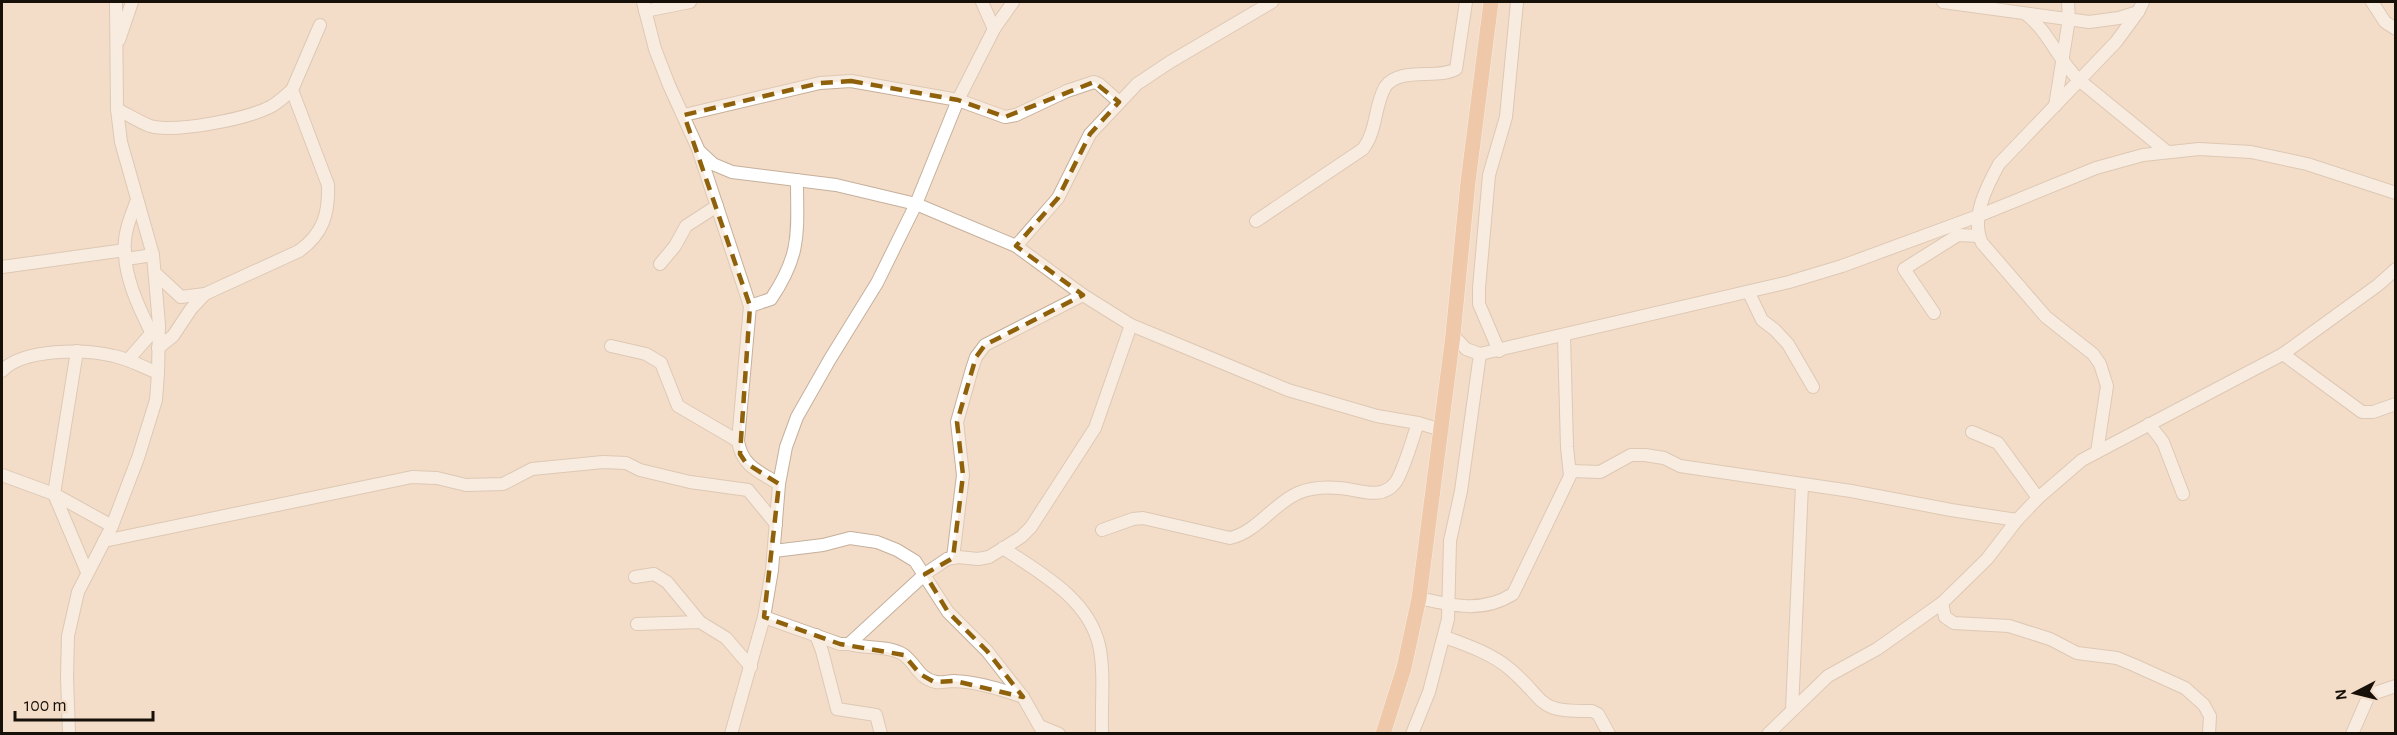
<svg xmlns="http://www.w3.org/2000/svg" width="2397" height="735" viewBox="0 0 2397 735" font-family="'Alegreya Sans',sans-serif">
<rect width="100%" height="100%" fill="#f3ddc8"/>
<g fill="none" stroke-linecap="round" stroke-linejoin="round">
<g stroke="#c5b09c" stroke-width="14">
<g id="minor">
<polyline points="643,2 655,49 669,85 699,151 713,164 732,172 836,185 916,204 1016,246 1083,295 1131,325 1288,390 1377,416 1418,423 1442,430"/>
<polyline points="982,2 994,29"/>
<polyline points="1943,2 2089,22 2119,18 2138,12"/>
<polyline points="2372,2 2385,22 2396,29"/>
<polyline points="645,11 690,2"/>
<path d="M2026,14C2049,32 2058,60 2079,80L2166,151"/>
<polyline points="119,40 132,2"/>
<polyline points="2055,106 2069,19 2068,2"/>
<path d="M117,109C127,114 139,122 150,126C176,133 246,119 270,107C278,103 285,96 292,90"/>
<polyline points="684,115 820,83 851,81 958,100 1005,117 1016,115 1067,91 1094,82 1099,84 1119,102"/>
<path d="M699,152L750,306L738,441C742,466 758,471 779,484"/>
<path d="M137,200C132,213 126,226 125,240C122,273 138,306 152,334"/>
<path d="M1256,221L1363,149C1377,131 1374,107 1385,87C1399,66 1438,80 1456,69L1466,2"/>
<polyline points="1016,246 1058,198 1090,134 1137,84 1170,62 1272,2"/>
<polyline points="126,259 153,255"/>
<polyline points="660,264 675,246 686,226 717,206"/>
<polyline points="2,267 125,250"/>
<polyline points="155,273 181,297 205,294"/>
<polyline points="1749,293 1762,320 1775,330 1788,344 1813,387"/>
<path d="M750,306L771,299C802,253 797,232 797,180"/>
<polyline points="1934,313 1904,269 1958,235 1979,236"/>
<polyline points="1453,335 1466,349 1480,354 1789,282 1842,266 1978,216 2096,168 2143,155 2199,149 2251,152 2307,164 2396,193"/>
<polyline points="611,346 646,354 661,363 678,406 738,441"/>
<path d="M158,348L173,336L191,309L205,294L299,251C323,234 329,214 328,185L292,90L320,25"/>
<polyline points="77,351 54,494 87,572"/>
<polyline points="1499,351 1479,304 1479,288 1489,175 1506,117 1517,2"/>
<polyline points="2283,354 2362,412 2373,412 2396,404"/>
<polyline points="128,360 155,329"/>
<path d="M2,371C23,348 86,349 114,356C129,359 143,367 158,373"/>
<polyline points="2149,424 2163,442 2183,494"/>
<polyline points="1972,432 1998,443 2038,498"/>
<path d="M2097,452L2107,386L2100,364L2093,354L2046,317L1982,243C1970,218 1987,186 1999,164L2116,42L2138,12L2143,2"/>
<polyline points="1571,471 1600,472 1631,455 1645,455 1664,458 1680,466 1851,491 1951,510 2017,520"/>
<polyline points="2,475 54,494 112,526"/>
<path d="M1102,530L1133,519L1143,518L1230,538C1257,532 1273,504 1298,493C1310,488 1327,487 1339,488C1358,489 1381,501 1395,483C1403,473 1413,437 1418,423"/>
<polyline points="104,541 412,477 437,478 466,485 503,484 532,469 603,462 626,463 640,470 690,482 748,490 776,524"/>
<path d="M1003,548C1040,573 1088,598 1099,645C1105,671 1101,706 1102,734"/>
<polyline points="774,551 823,545 850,538 877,542 897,550 915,561 948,612 987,651 1023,697 1044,734"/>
<polyline points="953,558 963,475 957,422 972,369 976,357 985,345 1083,295"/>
<polyline points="635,577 654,574 667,582 700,622"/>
<path d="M1419,598C1453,606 1483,613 1513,594L1570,476L1567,447L1564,336"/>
<polyline points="1942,603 1945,617 1954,623 2009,626 2050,639 2077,653 2117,658 2134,665 2185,688 2204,705 2210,716 2209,734"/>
<polyline points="764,617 840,644 849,644 925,574 947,559 958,557 978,559 989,557 1021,537 1031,527 1095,428 1131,325"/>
<polyline points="637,624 700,622 726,638 751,667"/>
<polyline points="816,635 822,651 837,709 876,715 881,734"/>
<path d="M1445,637C1467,645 1493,654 1511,670C1549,703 1535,712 1592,711L1598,714L1609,734"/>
<path d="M849,644C866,649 889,645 904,655C916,664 919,679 936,682C942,683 948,681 954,681C977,682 1001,689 1023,697"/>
<polyline points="1792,710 1802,485"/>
<polyline points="1042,727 1059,734"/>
<polyline points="69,734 67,677 68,636 78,592 112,526 138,458 156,400 158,373 159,325 153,255 121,142 117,109 116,2"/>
<polyline points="731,734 764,617 772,570 779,484 786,447 797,417 830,359 877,283 916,204 958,100 994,29 1013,2"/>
<polyline points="1412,734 1429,692 1448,619 1450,541 1461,491 1480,354"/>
<polyline points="1768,734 1828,676 1877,649 1942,603 1987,559 2017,520 2038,498 2082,460 2283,354 2378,285 2396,269"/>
<polyline points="2352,734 2369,695 2396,686"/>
</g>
</g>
<g stroke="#fff" stroke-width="16">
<polyline id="major" points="1383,734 1404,668 1419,598 1453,335 1468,182 1491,2"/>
</g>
<use href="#minor" stroke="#fff" stroke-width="12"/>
<use href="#major" stroke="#e8b083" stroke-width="15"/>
</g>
<path d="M0 0H2397V735H0ZM851,81L958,100L1005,117L1094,82L1119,102L1090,134L1058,198L1016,246L1083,295L985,345L976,357L957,422L963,475L953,558L925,574L948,612L987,651L1023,697L955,681L934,682L920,674L904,655L840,644L764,617L779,484L746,463L740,454L750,306L684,115L820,83Z" fill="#f3ddc8" fill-opacity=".55" fill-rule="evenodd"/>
<path fill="none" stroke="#8f610b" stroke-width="4.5" stroke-dasharray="12 8" stroke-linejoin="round" d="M851,81L958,100L1005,117L1094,82L1119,102L1090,134L1058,198L1016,246L1083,295L985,345L976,357L957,422L963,475L953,558L925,574L948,612L987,651L1023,697L955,681L934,682L920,674L904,655L840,644L764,617L779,484L746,463L740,454L750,306L684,115L820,83Z"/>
<rect width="2397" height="735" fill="none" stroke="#171009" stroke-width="6"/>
<g transform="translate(2355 693) rotate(263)" stroke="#f3ddc8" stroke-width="4.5" paint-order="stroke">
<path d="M0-4.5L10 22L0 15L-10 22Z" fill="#171009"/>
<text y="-9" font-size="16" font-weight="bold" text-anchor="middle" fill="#171009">N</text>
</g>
<path d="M15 711v9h138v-9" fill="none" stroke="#171009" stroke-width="3"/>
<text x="24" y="711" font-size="18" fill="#171009" stroke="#f3ddc8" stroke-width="4.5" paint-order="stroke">100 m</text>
</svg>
